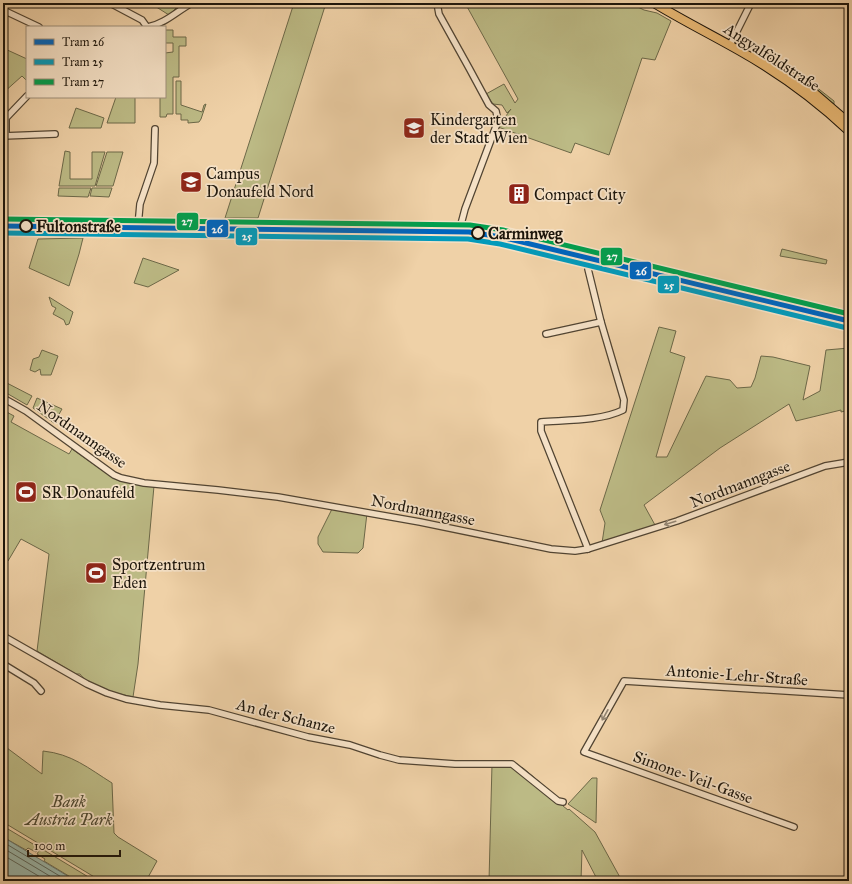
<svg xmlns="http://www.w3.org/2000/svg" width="852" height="884" viewBox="0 0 852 884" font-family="'IM FELL Great Primer',serif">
<rect width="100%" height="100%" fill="#efd1a7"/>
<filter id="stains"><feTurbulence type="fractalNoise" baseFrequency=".005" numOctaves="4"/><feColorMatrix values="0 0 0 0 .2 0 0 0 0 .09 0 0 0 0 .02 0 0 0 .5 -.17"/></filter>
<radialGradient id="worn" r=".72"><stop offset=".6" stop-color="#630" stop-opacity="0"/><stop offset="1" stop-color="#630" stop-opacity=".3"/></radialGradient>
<g fill="#bcba85" stroke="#6c6848">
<polygon points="150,3 181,3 169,15"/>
<polygon points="294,3 326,3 258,218 225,218"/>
<polygon points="465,3 630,3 644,10 657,13 671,21 655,60 642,58 609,155 575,143 571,153 498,127 511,109 507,113 502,105 493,104 486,94 504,84 515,103 518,99"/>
<polygon points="165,30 173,30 173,37 186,37 186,46 179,46 179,77 173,77 173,114 167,114 166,117 160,117 160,97 165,97 165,53 173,52 173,43 165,43"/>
<polygon points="754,46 801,75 834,101 834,104 830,103 793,73 752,47"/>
<polygon points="3,48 27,59 27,81 22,76 3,93"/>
<polygon points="176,81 181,81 181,105 202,112 204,105 206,104 201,119 199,122 188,123 188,120 181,120 181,114 176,114"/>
<polygon points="116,97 135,97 135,123 107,123"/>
<polygon points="76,108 104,118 101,128 69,128"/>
<polygon points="65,151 70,152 70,179 92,179 92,152 105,152 95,186 59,186"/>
<polygon points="107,152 123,152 113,186 96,186"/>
<polygon points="59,188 91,188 88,197 58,196"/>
<polygon points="92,188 112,188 109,197 90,196"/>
<polygon points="83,238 79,254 69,286 29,268 38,239"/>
<polygon points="782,249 827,260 826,264 780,256"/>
<polygon points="143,258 179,270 148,287 134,283"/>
<polygon points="49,297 73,312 69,324 66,325 64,320 53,314 56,308 52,306"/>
<polygon points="659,327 676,331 670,352 685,357 656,457 667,457 706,376 730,380 737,388 751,387 755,378 761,356 773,357 810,366 803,400 820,391 826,350 849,348 849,410 841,412 841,410 796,421 789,404 720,448 644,505 655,525 602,543 605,523 600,510"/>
<polygon points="42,350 58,356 51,375 41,375 40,369 35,372 30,370 33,359 39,357"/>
<polygon points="3,381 32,396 27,405 3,391"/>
<polygon points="37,398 62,409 54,423 33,408"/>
<path d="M3,410L14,416L11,422L69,454L72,449L113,478L134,484L154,486L138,664L133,697C119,694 89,687 80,674H76L37,651L49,554L21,539L8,561L3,559Z"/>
<polygon points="332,509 367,513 363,548 358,553 323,552 318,544 318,537"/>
<path d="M3,745L42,774L43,751C72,754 88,768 112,783L114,833L118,837L157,861L146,881H101L3,822Z"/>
<polygon points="492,764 512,764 523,768 563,802 563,806 568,810 569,809 595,832 622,881 598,881 582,850 581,881 489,881"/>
<polygon points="592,778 597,778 596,823 568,804"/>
<polygon points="3,826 38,847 39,848 36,852 28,848 26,850 3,837"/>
<polygon points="40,849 42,849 95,881 77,881 44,861 45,859 37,854"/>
</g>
<polygon fill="#9ab7ab" stroke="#68766b" points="3,837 76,881 3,881"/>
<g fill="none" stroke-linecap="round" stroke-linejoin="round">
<g stroke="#5b665b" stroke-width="1">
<polyline points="3,842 68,881"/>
<polyline points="3,848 58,881"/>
<polyline points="3,855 47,881"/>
</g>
<g stroke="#514432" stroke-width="8">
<g id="street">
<polyline points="110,3 142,20 147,27"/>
<polyline points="437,3 439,14 469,68 489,105 496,111 498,121 465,209 460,228 459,236"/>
<polyline points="3,10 39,27"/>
<path d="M148,27C166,23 177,11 192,3"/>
<polyline points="730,45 751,3"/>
<polyline points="3,136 55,134"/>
<polyline points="6,136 6,118 27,96"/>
<polyline points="138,226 140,204 154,163 155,129"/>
<polyline points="546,334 601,322"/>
<polyline points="3,398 26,411 114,475 121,478 144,483 218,490 278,497 420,522 551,549 575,551 588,549 677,521 825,466 849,462"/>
<path d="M588,549L541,431V422C565,420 601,421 623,410L624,400L601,322L588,269L590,260"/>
<polyline points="3,636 87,684 107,693 126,699 160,705 209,710 308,737 350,745 380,755 399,760 455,764 512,764 558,801 563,802"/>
<polyline points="3,664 34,683 41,691"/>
<polyline points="794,827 584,752 624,681 849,695"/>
</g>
</g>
<g stroke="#1c150b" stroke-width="9">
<g id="secondary">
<polyline points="3,221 460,228 479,229 849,315"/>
<polyline points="3,232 139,230 356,233 393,236 459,236 497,241 849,325"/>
</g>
</g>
<g stroke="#1c150b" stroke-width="10">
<g id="primary">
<path d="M654,3C682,20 712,35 740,51C779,73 816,100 849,131"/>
<polyline points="755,54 806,86 849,123"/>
</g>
</g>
<use href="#street" stroke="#f5e1c6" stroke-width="5.5"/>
<use href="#secondary" stroke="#f5e1c6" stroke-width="7"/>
<use href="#primary" stroke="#e8b874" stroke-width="8"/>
<g stroke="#f5e1c6" stroke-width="8">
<polyline id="tram-1" points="3,226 469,232 501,237 849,321"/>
</g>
<g stroke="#f5e1c6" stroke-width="8">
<polyline id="tram-2" points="3,233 468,239 500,244 847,328"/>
</g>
<g stroke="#f5e1c6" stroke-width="8">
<polyline id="tram-3" points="3,219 470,225 503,230 849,314"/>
</g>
<use href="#tram-1" stroke="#0065bd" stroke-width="5"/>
<use href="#tram-2" stroke="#039aba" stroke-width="5"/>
<use href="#tram-3" stroke="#019f4e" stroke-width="5"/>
</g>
<defs><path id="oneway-shaft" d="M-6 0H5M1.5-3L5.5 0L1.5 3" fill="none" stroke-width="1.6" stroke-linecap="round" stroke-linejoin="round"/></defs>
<g stroke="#938572">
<use href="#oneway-shaft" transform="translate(670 523) rotate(163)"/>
<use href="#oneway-shaft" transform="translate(605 715) rotate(119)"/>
</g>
<defs>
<g id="school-square" transform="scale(1.15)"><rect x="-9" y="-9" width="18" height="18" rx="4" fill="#8f2418" stroke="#f5e1c6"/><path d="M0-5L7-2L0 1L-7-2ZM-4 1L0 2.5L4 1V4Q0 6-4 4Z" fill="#fff"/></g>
<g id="building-square" transform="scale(1.15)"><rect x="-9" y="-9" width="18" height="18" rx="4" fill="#8f2418" stroke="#f5e1c6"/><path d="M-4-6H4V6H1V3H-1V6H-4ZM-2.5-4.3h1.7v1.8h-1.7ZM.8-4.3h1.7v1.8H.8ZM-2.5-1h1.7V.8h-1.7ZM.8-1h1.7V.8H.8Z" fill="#fff"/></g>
<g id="stadium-square" transform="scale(1.15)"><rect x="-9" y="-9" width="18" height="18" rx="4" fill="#8f2418" stroke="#f5e1c6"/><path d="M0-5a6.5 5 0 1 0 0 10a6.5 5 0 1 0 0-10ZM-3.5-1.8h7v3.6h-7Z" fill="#fff"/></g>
</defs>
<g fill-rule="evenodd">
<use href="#school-square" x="414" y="128"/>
<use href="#school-square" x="191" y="182"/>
<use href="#building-square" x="519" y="194"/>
<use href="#stadium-square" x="26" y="492"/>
<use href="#stadium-square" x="96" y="573"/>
</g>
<g fill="#f5e1c6" stroke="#1c150b" stroke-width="2">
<circle cx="26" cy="226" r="6"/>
<circle cx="478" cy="233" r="6"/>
</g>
<g text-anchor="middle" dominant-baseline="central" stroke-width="3.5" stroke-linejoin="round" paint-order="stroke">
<g font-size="16" fill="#1c150b" stroke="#f5e1c6">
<text transform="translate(772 57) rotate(33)">Angyalföldstraße</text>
<text transform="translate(82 434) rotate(35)">Nordmanngasse</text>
<text transform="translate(740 484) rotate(-21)">Nordmanngasse</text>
<text transform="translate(423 510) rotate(11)">Nordmanngasse</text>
<text transform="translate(737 675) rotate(4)">Antonie-Lehr-Straße</text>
<text transform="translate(286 716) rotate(14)">An der Schanze</text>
<text transform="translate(693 777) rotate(20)">Simone-Veil-Gasse</text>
</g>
<g font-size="16" fill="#1c150b" stroke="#f5e1c6" text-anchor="start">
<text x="430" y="119">Kindergarten<tspan x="430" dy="18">der Stadt Wien</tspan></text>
<text x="206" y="173">Campus<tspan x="206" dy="18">Donaufeld Nord</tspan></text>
<text x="534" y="194">Compact City</text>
<text x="42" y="492">SR Donaufeld</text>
<text x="112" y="564">Sportzentrum<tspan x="112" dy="18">Eden</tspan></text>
</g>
<g font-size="16" font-weight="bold" fill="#1c150b" stroke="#f5e1c6" text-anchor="start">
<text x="36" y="226">Fultonstraße</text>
<text x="488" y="233">Carminweg</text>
</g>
<g font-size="16" font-style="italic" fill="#4c4730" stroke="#f5e1c6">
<text x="69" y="801">Bank<tspan x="69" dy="18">Austria Park</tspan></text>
</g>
</g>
<g stroke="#f5e1c6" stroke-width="1.5">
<rect x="176" y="212" width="23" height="19" rx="4" fill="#019f4e"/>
<rect x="206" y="219" width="23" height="19" rx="4" fill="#0065bd"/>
<rect x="235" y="227" width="23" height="19" rx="4" fill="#039aba"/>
<rect x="600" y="247" width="23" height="19" rx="4" fill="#019f4e"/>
<rect x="629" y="261" width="23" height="19" rx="4" fill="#0065bd"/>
<rect x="657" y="275" width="23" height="19" rx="4" fill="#039aba"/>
</g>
<g font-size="11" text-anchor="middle" font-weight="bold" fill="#fff">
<text x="187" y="225">27</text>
<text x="217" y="233">26</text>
<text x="247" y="240">25</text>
<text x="612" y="260">27</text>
<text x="641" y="275">26</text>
<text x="669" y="289">25</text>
</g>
<rect width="852" height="884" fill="none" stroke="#efd1a7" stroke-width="16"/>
<rect x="4" y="4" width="844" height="876" fill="none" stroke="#1c150b" stroke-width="2"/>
<rect x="8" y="8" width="836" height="868" fill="none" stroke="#1c150b"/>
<rect x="26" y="26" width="140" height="72" fill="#f5e1c6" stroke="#9e8f7b"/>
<rect x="34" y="39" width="20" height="6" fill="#0065bd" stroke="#9e8f7b"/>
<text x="62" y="46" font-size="12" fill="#1c150b">Tram 26</text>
<rect x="34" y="59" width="20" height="6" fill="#039aba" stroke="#9e8f7b"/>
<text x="62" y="66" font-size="12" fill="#1c150b">Tram 25</text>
<rect x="34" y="79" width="20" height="6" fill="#019f4e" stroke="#9e8f7b"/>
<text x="62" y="86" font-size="12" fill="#1c150b">Tram 27</text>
<path d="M28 850v6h92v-6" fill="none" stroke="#1c150b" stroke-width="2"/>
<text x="34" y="850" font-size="12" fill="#1c150b" stroke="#f5e1c6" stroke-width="3" paint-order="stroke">100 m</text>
<rect width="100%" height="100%" filter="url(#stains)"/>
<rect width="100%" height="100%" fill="url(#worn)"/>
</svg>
